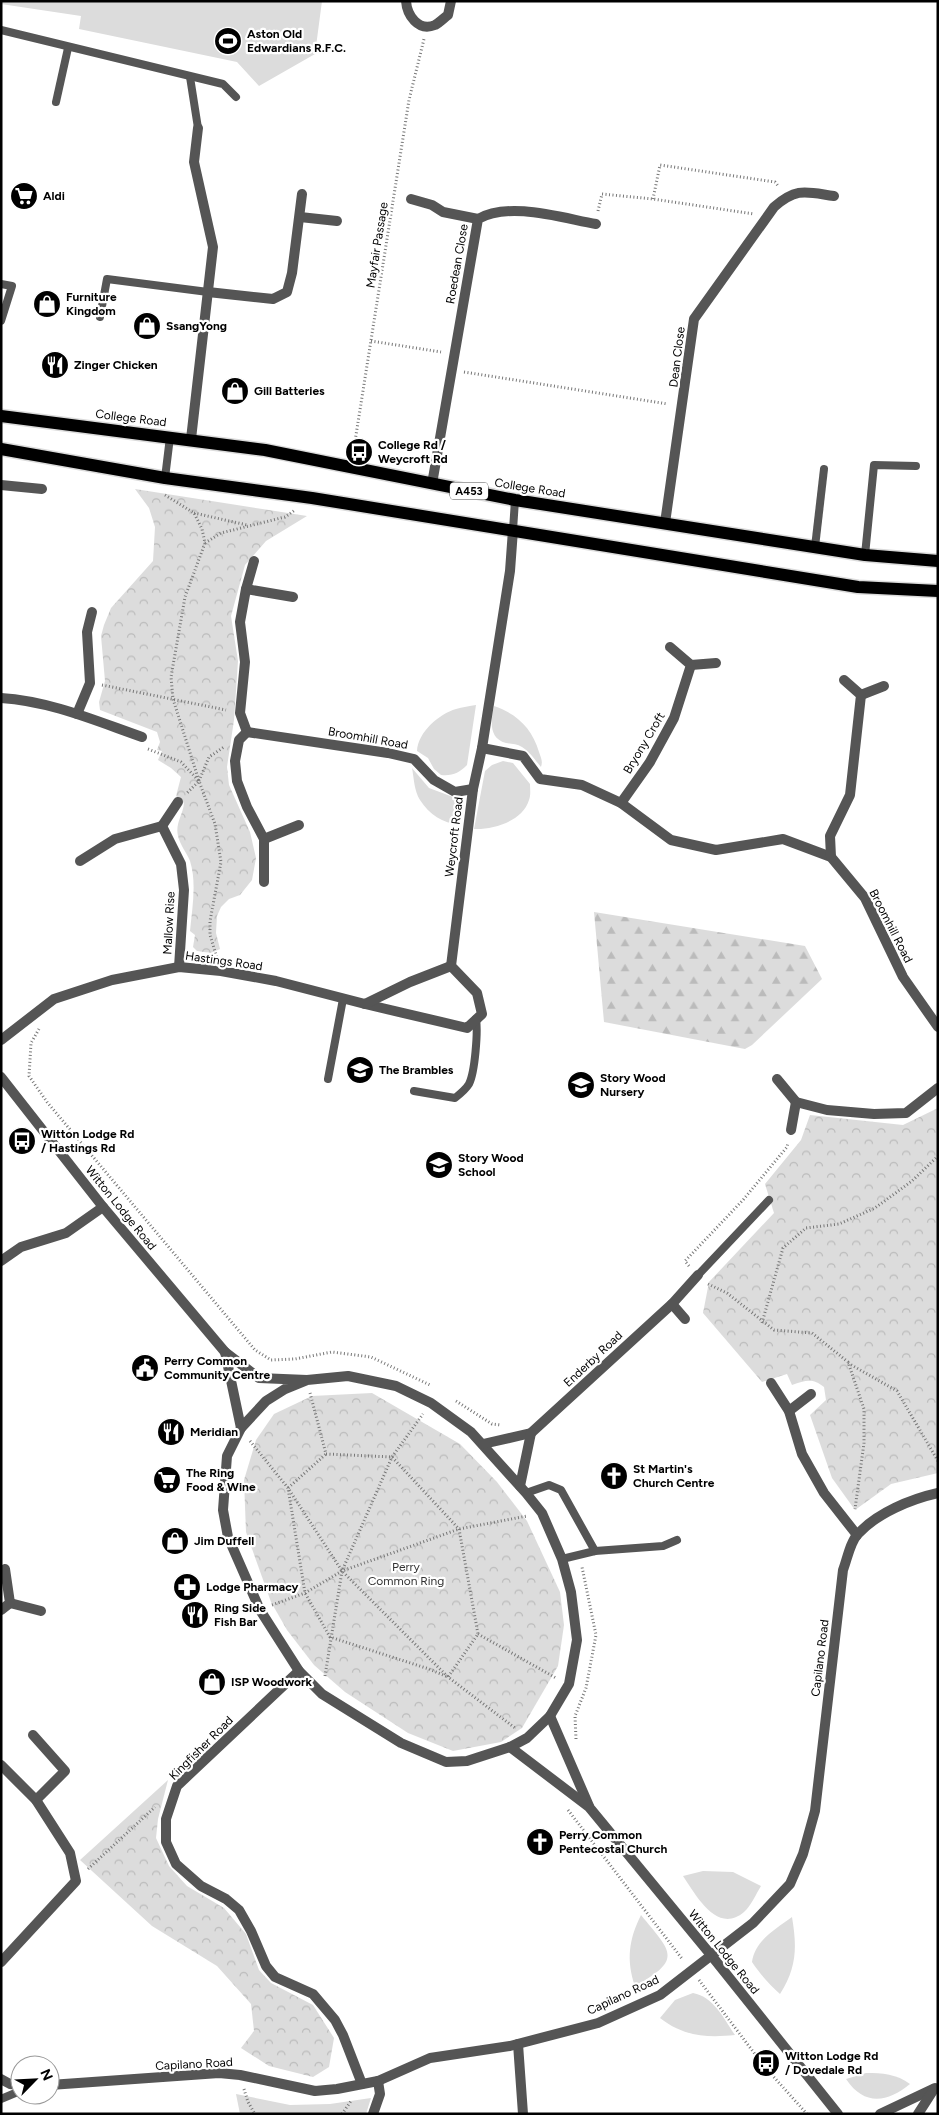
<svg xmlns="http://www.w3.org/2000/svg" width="939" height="2115" viewBox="0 0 939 2115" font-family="Figtree,sans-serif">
<defs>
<pattern id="forest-firs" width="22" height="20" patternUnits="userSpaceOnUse" patternTransform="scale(1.25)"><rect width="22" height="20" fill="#dcdcdc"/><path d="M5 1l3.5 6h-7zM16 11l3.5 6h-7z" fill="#bbb"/></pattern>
<pattern id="park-crowns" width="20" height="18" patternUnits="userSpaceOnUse" patternTransform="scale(1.25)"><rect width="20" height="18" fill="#dcdcdc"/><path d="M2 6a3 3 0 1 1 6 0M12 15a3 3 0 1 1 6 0" fill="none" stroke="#bbb"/></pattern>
</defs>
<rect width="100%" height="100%" fill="#fff"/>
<g fill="#dcdcdc">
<polygon points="1,1 322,1 315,54 259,86 237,62 79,29 81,16 1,4"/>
<path d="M476,705L467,765C459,773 453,776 441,775L434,769L428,758L417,751C418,732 439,714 456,709C462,707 470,706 476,705Z"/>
<path d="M494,706C517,714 532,728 539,752C541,758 543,761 541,767C535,760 530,752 522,747C517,744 511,744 506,743C488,738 491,720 494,706Z"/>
<path d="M503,761L513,763L530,784C530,789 531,795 529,800C523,821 493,830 474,829L485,771L492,765Z"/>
<path d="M412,768L429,788L453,797L460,809L459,824C443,824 429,814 420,800C414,791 414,778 412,768Z"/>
<path d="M703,1871L733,1872L761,1886C756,1894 751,1906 744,1912C717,1935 696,1895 683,1876Z"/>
<path d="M641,1915C671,1952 684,1959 635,1986C626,1960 629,1939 641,1915Z"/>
<path d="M792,1917C797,1947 797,1967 780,1994C769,1984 760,1974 752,1962C755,1940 776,1929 792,1917Z"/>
<path d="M693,1993C714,1997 724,2019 735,2035C706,2038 683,2036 660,2018L675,2000Z"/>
<path d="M866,2073C882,2073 897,2074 910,2084C887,2103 864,2106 846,2079Z"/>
<polygon points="236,2094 290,2105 330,2104 371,2098 366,2114 240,2114"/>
</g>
<polygon fill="url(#forest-firs)" points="594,912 805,946 822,979 752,1045 745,1049 604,1022"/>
<g fill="url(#park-crowns)">
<path d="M135,489L307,516L266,541L245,565L231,616L238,661L234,720L227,767L229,785L250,832L256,858L252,880L240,895L229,899L221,907L217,916L216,933L220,949L211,953L197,951L193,947L195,935L190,931C192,909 197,883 190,861C187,853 180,845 178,836C175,823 183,815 184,803L176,796L181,777L171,768L158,760L162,751L157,750L160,742L157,732L100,710L99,702L105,681L101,636L104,625L111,608L153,561L155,527L149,508Z"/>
<path d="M938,1108V1473L891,1484L855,1510L832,1478L810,1415L826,1400L824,1387C813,1378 806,1380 792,1385L787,1374L762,1382L703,1313L709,1282L774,1213L765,1184L801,1140L810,1115L903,1125Z"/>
<polygon points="372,1393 460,1444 497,1482 527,1521 560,1592 564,1625 558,1666 522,1728 501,1742 453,1751 408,1733 345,1692 314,1665 287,1630 271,1602 246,1532 244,1480 256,1440 274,1414 312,1396"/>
<polygon points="168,1780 158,1819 156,1838 169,1866 187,1886 224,1908 246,1934 259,1970 271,1983 313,2005 334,2038 329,2067 313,2077 269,2066 241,2048 254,2031 251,2004 217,1966 152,1926 80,1860"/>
</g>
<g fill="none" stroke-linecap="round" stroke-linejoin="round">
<g stroke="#dbdbdb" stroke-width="15">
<g id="primary">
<polyline points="1,416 265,450 515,500 865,555 938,561"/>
<polyline points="1,449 165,478 312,498 858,587 938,591"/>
</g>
</g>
<g stroke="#777" stroke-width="3" stroke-dasharray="1 2.5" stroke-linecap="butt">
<polyline points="653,199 660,165 775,182 779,187"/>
<polyline points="598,211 602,194 653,199 754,214"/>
<polyline points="371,341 441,352"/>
<polyline points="464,372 668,404"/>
<polyline points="353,454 409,100 424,39"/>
<polyline points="165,495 194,513 202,529 205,543 185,597 171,677 173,699 199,781 215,824 221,862 210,921 210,935 217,958"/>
<polyline points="194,513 247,525"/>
<polyline points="205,543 221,533 285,517 295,510"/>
<polyline points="102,685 226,710"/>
<polyline points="148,749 181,762 199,781 187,793"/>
<polyline points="199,781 209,757 224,747"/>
<polyline points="39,1029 31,1043 29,1076 47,1102 255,1350 271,1360 295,1359 332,1352 371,1357 430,1385"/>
<polyline points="689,1266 685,1261 743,1200 787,1147 788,1143"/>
<polyline points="708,1284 727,1293 774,1330 812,1333 848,1362 864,1409 864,1443 855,1509"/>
<polyline points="762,1323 783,1248 806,1228 839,1224 875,1208 912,1181 938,1156"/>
<polyline points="848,1363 897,1391 938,1461"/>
<polyline points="310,1393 326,1454"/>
<polyline points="456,1401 492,1424 501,1425"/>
<polyline points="250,1441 288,1488 342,1571 448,1677 515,1728"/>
<polygon points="326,1454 392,1457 459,1529 478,1634 448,1677 429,1669 330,1637 305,1593 288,1488"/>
<polyline points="272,1605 305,1593 342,1571 459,1529 527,1516"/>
<polyline points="478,1634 556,1678"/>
<polyline points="325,1676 342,1571 392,1457 423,1414"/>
<polyline points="576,1739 575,1716 586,1688 596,1635 582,1567"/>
<polyline points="568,1810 683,1960"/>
<polyline points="88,1869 155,1807"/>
<polyline points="699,1980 764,2066 807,2114"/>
<polyline points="244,2089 248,2102 255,2114"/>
<polyline points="342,2114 351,2101"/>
</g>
<g stroke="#555" stroke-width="8">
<polyline points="1,30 223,84 236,97"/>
<polyline points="190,77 198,128"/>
<polyline points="56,102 68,48"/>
<polyline points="1,284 12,286 1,321"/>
<polyline points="100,317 107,279 208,292"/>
<polyline points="165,478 170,437"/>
<polyline points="513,530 515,500"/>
<polyline points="815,547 824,469"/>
<polyline points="865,555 874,465 916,466"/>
<polyline points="328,1079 343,999"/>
<path d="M414,1091L455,1098C460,1094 466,1089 469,1084C475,1072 478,1032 476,1019"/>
<polyline points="698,1275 769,1200"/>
<polyline points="526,1493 549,1485 561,1490 595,1551"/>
<polyline points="562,1559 595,1551 663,1546 677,1540"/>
<polyline points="1,2099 20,2091"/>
</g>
<g stroke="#555" stroke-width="10">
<path d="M406,1C407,15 418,32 435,25C439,23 444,18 448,15L451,1"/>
<polyline points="411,199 432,205 443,212 478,219"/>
<polyline points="300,217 337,221"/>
<polyline points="208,292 273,299 287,292 292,273 302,194"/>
<polyline points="191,439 213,247 194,162 198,128"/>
<path d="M432,484L478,219C509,201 562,218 596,224"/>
<polyline points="1,485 42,489"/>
<path d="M665,523L694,319L774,207C797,187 806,192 834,196"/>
<polyline points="246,589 293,597"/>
<polyline points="691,665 716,663"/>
<polyline points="861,695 884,686"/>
<path d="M1,698C50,701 96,721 142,737"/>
<polyline points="77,714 90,683 87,632 92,612"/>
<polyline points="247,732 388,753 414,759 434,780 455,792 473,789"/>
<polyline points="247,732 240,713 245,662 240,622 246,589 254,561"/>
<polyline points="247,732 239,740 235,761 237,781 247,807 264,839 264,882"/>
<polyline points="482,748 523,756 540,779 582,785 621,803 671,840 716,850 783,839 831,857 865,898 903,977 938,1027"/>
<polyline points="621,803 650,762 674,718 691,665 670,647"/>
<polyline points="162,826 178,802"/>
<polyline points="264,839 299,825"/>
<polyline points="831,857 830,836 850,795 861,695 844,680"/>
<polyline points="80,861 115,839 162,826 181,864 184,890 179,967"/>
<polyline points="365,1004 467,1028 482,1014 477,993 451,966 473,789 482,748 510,571 513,530"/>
<polyline points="1,1040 54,999 112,980 179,967 221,971 276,981 365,1004 410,982 451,966"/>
<polyline points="1,1077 103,1207 225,1352 259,1378 307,1380 348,1376 396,1386 431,1403 471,1432 526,1493 542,1513 562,1559 571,1592 577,1640 569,1684 550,1716 527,1738 510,1747 467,1761 446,1762 401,1743 322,1694 299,1671 260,1610 228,1537 223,1510 227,1456 241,1428 266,1401 285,1389 307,1380"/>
<polyline points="777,1079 796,1102 827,1110 874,1114 906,1113 938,1088"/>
<polyline points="791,1130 796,1102"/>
<polyline points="1,1261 21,1247 66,1233 103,1207"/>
<polyline points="672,1304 685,1319"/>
<polyline points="225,1352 241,1428"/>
<polyline points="771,1383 789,1411 802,1454 824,1493 857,1535"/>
<polyline points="789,1411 811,1394"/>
<polyline points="483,1444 531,1433 672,1304 698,1275"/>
<polyline points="520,1486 531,1433"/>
<polyline points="10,1603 41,1611"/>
<polyline points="1,1610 10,1603 5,1569"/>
<polyline points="299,1671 177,1786 166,1819 166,1842 176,1864 201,1886 226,1899 239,1910 251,1931 266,1966 275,1977 313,1994 335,2020 343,2035 362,2084"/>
<polyline points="550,1716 589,1806"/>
<polyline points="33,1735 65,1771 36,1800"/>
<polyline points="510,1747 589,1807 711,1955 838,2114"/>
<polyline points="1,1765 36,1800 70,1853 76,1881 1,1962"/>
<polyline points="518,2044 523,2114"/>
<polyline points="1,2079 10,2084 20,2085"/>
<path d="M50,2085L219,2073L240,2075L315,2091L337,2089L378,2081L430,2058L510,2046L598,2023L660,1995L753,1923L790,1884L803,1854L815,1811L843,1570C847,1560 850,1542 858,1534C877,1513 911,1499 938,1493"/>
<polyline points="373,2114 380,2094 378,2081"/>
<polyline points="880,2114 935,2088"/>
<polyline points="918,2114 934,2089"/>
</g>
<use href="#primary" stroke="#000" stroke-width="12"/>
</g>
<defs>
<g id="stadium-disc" transform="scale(1.4375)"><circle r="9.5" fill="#000" stroke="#fff"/><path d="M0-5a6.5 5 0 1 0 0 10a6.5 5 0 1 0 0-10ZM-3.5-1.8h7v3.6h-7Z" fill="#fff"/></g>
<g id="supermarket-disc" transform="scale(1.4375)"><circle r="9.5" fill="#000" stroke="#fff"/><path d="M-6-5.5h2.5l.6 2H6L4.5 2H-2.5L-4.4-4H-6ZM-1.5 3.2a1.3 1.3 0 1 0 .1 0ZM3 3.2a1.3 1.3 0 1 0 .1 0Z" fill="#fff"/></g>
<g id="shop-disc" transform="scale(1.4375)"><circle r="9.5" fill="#000" stroke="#fff"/><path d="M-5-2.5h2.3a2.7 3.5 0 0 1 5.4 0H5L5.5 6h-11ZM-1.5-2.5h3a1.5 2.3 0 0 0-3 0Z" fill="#fff"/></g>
<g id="restaurant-disc" transform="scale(1.4375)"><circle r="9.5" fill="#000" stroke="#fff"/><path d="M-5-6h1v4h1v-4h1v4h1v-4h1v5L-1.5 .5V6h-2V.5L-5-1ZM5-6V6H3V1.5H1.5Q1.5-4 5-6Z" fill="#fff"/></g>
<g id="bus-disc" transform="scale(1.4375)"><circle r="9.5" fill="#000" stroke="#fff"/><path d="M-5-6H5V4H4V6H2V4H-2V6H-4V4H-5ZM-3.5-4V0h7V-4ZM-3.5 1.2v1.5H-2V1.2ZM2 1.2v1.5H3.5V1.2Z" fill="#fff"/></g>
<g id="school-disc" transform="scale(1.4375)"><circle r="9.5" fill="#000" stroke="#fff"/><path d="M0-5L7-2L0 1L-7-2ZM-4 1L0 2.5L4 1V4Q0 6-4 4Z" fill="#fff"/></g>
<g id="civic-disc" transform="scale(1.4375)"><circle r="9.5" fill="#000" stroke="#fff"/><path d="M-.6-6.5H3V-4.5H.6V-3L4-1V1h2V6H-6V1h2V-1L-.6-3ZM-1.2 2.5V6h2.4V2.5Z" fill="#fff"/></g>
<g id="church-disc" transform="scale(1.4375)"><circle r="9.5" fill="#000" stroke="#fff"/><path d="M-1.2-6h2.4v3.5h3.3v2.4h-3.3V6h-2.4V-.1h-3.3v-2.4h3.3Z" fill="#fff"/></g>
<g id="pharmacy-disc" transform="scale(1.4375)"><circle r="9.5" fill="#000" stroke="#fff"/><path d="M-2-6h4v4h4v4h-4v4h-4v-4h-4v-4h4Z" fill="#fff"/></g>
</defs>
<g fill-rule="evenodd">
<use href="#stadium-disc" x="228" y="41"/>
<use href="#supermarket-disc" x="24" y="196"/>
<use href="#shop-disc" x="47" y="304"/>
<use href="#shop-disc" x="147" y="326"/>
<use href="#restaurant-disc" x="55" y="365"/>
<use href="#shop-disc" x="235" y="391"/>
<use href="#bus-disc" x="359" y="452"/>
<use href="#school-disc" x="360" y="1070"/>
<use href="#school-disc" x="581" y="1085"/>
<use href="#bus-disc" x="22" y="1141"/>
<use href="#school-disc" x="439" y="1165"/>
<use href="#civic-disc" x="145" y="1368"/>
<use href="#restaurant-disc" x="171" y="1432"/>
<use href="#church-disc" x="614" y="1476"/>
<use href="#supermarket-disc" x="167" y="1480"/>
<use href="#shop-disc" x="175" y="1541"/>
<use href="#pharmacy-disc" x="187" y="1587"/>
<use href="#restaurant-disc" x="195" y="1615"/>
<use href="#shop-disc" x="212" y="1682"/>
<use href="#church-disc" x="540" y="1842"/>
<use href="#bus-disc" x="766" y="2063"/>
</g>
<g text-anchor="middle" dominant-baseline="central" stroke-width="4.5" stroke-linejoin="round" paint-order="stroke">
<rect fill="#fff" stroke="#4c4c4c" stroke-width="1" x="450" y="482.5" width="38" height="17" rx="4"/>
<g font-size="11" font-weight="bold" fill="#000">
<text x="469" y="491">A453</text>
</g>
<g font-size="12" font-weight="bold" fill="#000" stroke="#fff" text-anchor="start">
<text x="247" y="34">Aston Old<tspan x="247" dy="14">Edwardians R.F.C.</tspan></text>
<text x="43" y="196">Aldi</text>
<text x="66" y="297">Furniture<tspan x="66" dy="14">Kingdom</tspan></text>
<text x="166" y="326">SsangYong</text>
<text x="74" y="365">Zinger Chicken</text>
<text x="254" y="391">Gill Batteries</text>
<text x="378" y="445">College Rd /<tspan x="378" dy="14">Weycroft Rd</tspan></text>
<text x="379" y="1070">The Brambles</text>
<text x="600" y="1078">Story Wood<tspan x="600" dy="14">Nursery</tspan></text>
<text x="41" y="1134">Witton Lodge Rd<tspan x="41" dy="14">/ Hastings Rd</tspan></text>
<text x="458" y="1158">Story Wood<tspan x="458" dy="14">School</tspan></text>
<text x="164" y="1361">Perry Common<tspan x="164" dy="14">Community Centre</tspan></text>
<text x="190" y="1432">Meridian</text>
<text x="633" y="1469">St Martin's<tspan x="633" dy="14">Church Centre</tspan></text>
<text x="186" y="1473">The Ring<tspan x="186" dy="14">Food &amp; Wine</tspan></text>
<text x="194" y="1541">Jim Duffell</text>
<text x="206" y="1587">Lodge Pharmacy</text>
<text x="214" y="1608">Ring Side<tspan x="214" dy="14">Fish Bar</tspan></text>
<text x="231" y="1682">ISP Woodwork</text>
<text x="559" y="1835">Perry Common<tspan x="559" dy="14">Pentecostal Church</tspan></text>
<text x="785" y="2056">Witton Lodge Rd<tspan x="785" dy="14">/ Dovedale Rd</tspan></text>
</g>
<g font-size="12" fill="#000" stroke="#fff">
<text transform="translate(377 245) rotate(-81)">Mayfair Passage</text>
<text transform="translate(457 264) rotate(-80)">Roedean Close</text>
<text transform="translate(677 357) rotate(-83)">Dean Close</text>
<text transform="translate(131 418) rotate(7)">College Road</text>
<text transform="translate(530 488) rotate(9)">College Road</text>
<text transform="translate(368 738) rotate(10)">Broomhill Road</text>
<text transform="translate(644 743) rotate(-59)">Bryony Croft</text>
<text transform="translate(454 837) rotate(-83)">Weycroft Road</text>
<text transform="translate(169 923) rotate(-87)">Mallow Rise</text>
<text transform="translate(891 926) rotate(63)">Broomhill Road</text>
<text transform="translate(224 961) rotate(8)">Hastings Road</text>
<text transform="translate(121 1208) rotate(51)">Witton Lodge Road</text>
<text transform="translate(593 1359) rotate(-43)">Enderby Road</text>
<text transform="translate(820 1658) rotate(-83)">Capilano Road</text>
<text transform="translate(201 1748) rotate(-45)">Kingfisher Road</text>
<text transform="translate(724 1952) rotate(51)">Witton Lodge Road</text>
<text transform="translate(623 1995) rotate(-25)">Capilano Road</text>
<text transform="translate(194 2064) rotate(-3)">Capilano Road</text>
</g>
<g font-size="12" fill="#333" stroke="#fff">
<text x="406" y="1567">Perry<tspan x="406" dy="14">Common Ring</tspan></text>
</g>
</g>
<rect width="939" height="2115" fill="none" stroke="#000000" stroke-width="5"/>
<g transform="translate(35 2080) rotate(66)"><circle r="24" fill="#ffffff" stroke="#999999"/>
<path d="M0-4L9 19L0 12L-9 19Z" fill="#000000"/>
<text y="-8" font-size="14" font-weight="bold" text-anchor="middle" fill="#000000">N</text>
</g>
</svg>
